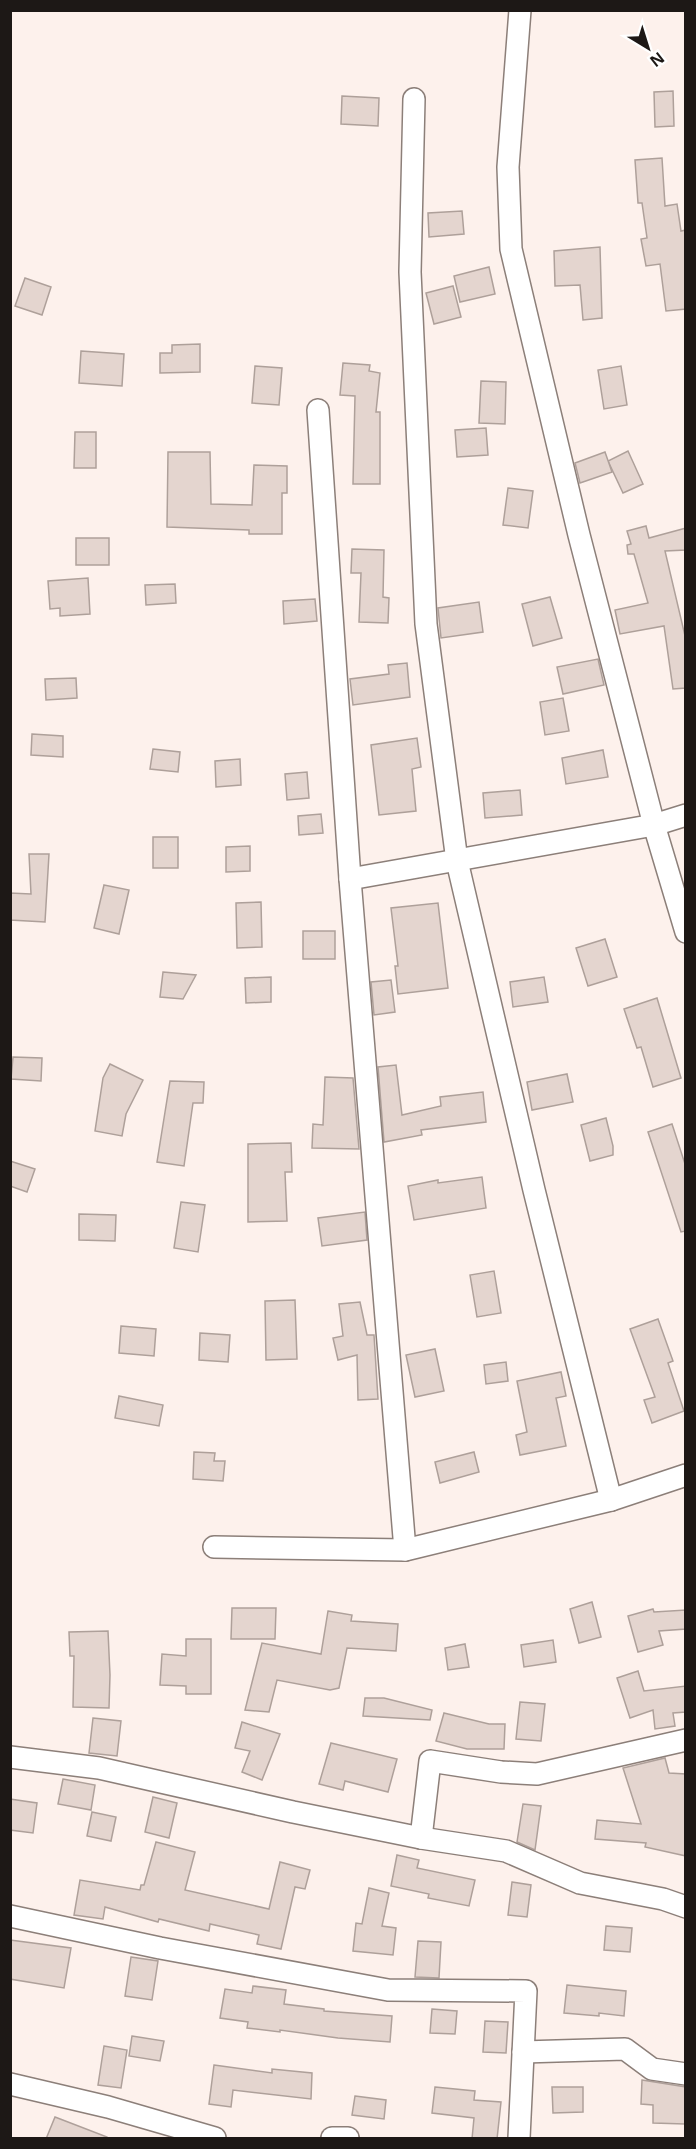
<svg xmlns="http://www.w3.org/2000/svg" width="696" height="2149" viewBox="0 0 696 2149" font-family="'Noto Sans',sans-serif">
<rect width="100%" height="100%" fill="#fdf1ec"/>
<g fill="#e4d5cf" stroke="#aea09a" stroke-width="1.5">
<polygon points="673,91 674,126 655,127 654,92"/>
<polygon points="342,96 379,98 378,126 341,124"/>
<polygon points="662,158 665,206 677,204 681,231 686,230 686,309 666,311 660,264 646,266 641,239 647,238 642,203 638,203 635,160"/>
<polygon points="462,211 464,234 429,237 428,213"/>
<polygon points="600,247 602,318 583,320 580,285 555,286 554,251"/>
<polygon points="489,267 495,294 460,302 454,276"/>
<polygon points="25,278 51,287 42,315 15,306"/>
<polygon points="453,286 461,317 434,324 426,293"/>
<polygon points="200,344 200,372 160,373 160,353 172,353 172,345"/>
<polygon points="81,351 124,354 122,386 79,383"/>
<polygon points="343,363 370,365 369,371 380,373 376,412 380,412 380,484 353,484 355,396 340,395"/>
<polygon points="255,366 282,368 279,405 252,403"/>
<polygon points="621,366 627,405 604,409 598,370"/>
<polygon points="481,381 506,382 505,424 479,423"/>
<polygon points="486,428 488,455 457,457 455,430"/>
<polygon points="75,432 96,432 96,468 74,468"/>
<polygon points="628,451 643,484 623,493 608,461"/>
<polygon points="168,452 210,452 211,504 252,505 254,465 287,466 287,493 282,493 282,534 249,534 249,530 167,527"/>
<polygon points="605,452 612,472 580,483 575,463"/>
<polygon points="508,488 533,491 528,528 503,525"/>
<polygon points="646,526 649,538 686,528 686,550 665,551 686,640 686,688 673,689 664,626 620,634 615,610 648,603 634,554 628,554 627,545 631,544 627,531"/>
<rect x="76" y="538" width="33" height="27"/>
<polygon points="352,549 384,550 383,597 389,598 388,623 359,622 361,573 351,573"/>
<polygon points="88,578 90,614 60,616 60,608 50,609 48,581"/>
<polygon points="175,584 176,603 146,605 145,585"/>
<polygon points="550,597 562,638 533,646 522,604"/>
<polygon points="315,599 317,621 284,624 283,601"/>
<polygon points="479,602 483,632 441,638 438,608"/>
<polygon points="598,659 604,685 563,694 557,667"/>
<polygon points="407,663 410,697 353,705 350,679 389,674 388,665"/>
<polygon points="76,678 77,698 46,700 45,679"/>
<polygon points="563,698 569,731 545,735 540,702"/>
<polygon points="32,734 63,736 63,757 31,755"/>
<polygon points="417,738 421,767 412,769 416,811 379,815 371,745"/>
<polygon points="153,749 180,752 178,772 150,769"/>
<polygon points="603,750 608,777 566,784 562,758"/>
<polygon points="240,759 241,785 216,787 215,761"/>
<polygon points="307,772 309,798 287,800 285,774"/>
<polygon points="520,790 522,815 485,818 483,793"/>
<polygon points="321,814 323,833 299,835 298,816"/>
<rect x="153" y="837" width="25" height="31"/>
<polygon points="250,846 250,871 226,872 226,847"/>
<polygon points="29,854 49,854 45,922 10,920 10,893 31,894"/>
<polygon points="104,885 129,890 119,934 94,928"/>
<polygon points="261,902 262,947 237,948 236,903"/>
<polygon points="438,903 448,988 398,994 395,966 398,966 391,908"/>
<rect x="303" y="931" width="32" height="28"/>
<polygon points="605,939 617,977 588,986 576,948"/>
<polygon points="163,972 196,975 183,999 160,997"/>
<polygon points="271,977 271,1002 246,1003 245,978"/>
<polygon points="544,977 548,1002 513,1007 510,982"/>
<polygon points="391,980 395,1012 374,1015 371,982"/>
<polygon points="657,998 681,1078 653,1087 641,1047 637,1048 624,1009"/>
<polygon points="13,1057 42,1058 41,1081 11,1079"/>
<polygon points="110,1064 143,1080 126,1114 122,1136 95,1131 103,1078"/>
<polygon points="396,1065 402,1115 441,1106 440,1097 483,1092 486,1122 421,1130 422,1135 384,1142 378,1067"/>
<polygon points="567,1074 573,1102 532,1110 527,1082"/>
<polygon points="325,1077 353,1078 359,1149 312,1148 313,1124 323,1125"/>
<polygon points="170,1081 204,1082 203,1103 193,1103 184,1166 157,1162"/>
<polygon points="606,1118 613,1146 613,1155 590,1161 581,1125"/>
<polygon points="672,1124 686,1167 686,1231 681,1232 648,1132"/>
<polygon points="291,1143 292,1172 285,1172 287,1221 248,1222 248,1144"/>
<polygon points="10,1161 35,1169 27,1192 10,1186"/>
<polygon points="482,1177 486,1208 414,1220 408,1186 438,1180 438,1183"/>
<polygon points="181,1202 205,1205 198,1252 174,1248"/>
<polygon points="365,1212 367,1240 322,1246 318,1218"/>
<polygon points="79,1214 116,1215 115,1241 79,1240"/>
<polygon points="494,1271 501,1313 477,1317 470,1275"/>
<polygon points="295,1300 297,1359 266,1360 265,1301"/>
<polygon points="360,1302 367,1335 374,1335 378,1399 358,1400 357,1355 338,1360 333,1338 343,1336 339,1304"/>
<polygon points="658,1319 673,1361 668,1363 684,1411 652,1423 644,1400 655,1397 630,1329"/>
<polygon points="121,1326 156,1329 154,1356 119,1353"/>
<polygon points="200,1333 230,1335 228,1362 199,1360"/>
<polygon points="435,1349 444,1391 415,1397 406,1355"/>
<polygon points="506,1362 508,1381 486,1384 484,1365"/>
<polygon points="561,1372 566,1396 556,1398 566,1446 520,1455 516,1435 527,1432 517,1381"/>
<polygon points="119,1396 163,1405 159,1426 115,1418"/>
<polygon points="194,1452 215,1453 214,1461 225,1461 223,1481 193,1479"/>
<polygon points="474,1452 479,1472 440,1483 435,1462"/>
<polygon points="592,1602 601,1637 579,1643 570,1609"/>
<polygon points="232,1608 276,1608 275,1639 231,1639"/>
<polygon points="653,1609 654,1612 686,1610 686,1629 659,1631 663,1645 638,1652 628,1616"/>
<polygon points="328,1611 352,1615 351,1621 398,1624 396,1651 347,1648 339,1688 330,1690 277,1680 269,1712 245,1710 262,1643 321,1654"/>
<polygon points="108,1631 110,1675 109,1708 73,1707 74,1656 70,1656 69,1632"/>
<polygon points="186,1639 211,1639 211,1694 186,1694 186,1686 160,1685 162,1654 186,1656"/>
<polygon points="553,1640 556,1662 524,1667 521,1645"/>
<polygon points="465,1644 469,1667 448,1670 445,1648"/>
<polygon points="638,1671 644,1691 686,1686 686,1712 673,1713 675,1726 655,1729 653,1710 630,1718 617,1678"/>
<polygon points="365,1698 384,1698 432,1710 430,1720 363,1716"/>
<polygon points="520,1702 545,1704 541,1741 516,1739"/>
<polygon points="444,1713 489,1724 505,1724 504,1749 467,1749 436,1741"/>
<polygon points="93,1718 121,1721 117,1756 89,1753"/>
<polygon points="242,1722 280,1734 262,1780 242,1772 250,1751 235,1748"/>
<polygon points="331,1743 397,1759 388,1792 345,1781 343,1790 319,1784"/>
<polygon points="665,1758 669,1773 686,1774 686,1856 645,1847 646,1843 595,1839 597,1820 641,1824 623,1768"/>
<polygon points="63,1779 95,1785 91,1810 58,1804"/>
<polygon points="153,1797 177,1803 169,1838 145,1832"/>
<polygon points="10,1799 37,1803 33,1833 10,1830"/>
<polygon points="523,1804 541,1806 535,1850 517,1842"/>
<polygon points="92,1812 116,1817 111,1841 87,1836"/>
<polygon points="156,1842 195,1852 185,1890 269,1909 280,1862 310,1870 305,1889 295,1887 281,1949 257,1944 259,1935 210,1924 209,1931 159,1919 158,1922 105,1907 103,1919 74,1915 80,1880 140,1890 141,1885 144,1885"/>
<polygon points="397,1855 419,1860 417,1868 475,1880 469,1906 428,1898 429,1894 391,1886"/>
<polygon points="512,1882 531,1885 527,1917 508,1915"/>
<polygon points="369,1888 389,1893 382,1926 396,1928 393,1955 353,1951 356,1923 362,1924"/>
<polygon points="606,1926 632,1928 630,1952 604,1950"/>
<polygon points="10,1940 71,1948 64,1988 10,1979"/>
<polygon points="418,1941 441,1942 439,1978 415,1977"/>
<polygon points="131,1957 158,1961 152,2000 125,1996"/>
<polygon points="567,1985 626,1991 624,2016 599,2013 599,2016 564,2013"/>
<polygon points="253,1986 286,1990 284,2004 324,2009 324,2011 392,2016 390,2042 338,2038 280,2030 280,2032 247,2028 248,2022 220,2018 225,1989 252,1993"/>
<polygon points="432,2009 457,2011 455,2034 430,2033"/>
<polygon points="485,2021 508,2022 506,2053 483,2052"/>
<polygon points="132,2036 164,2041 160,2061 129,2056"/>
<polygon points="104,2046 127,2050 121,2088 98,2085"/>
<polygon points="214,2065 272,2073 272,2069 312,2073 311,2099 233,2090 231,2107 209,2104"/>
<polygon points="642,2080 686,2087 685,2124 653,2123 653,2105 641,2104"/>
<polygon points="435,2087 475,2091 474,2100 501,2102 497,2139 472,2139 474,2118 432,2113"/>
<polygon points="552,2087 583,2087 583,2112 553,2113"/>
<polygon points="355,2096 386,2100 384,2119 352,2115"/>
<polygon points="55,2117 107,2137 107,2139 46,2139"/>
</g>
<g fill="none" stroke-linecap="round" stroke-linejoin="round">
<g stroke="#8c7f79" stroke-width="24">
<g id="minor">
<polyline points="520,10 508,167 511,249 579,535 654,825 686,932"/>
<polyline points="414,99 410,272 426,624 457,861 534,1190 611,1500"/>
<polyline points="318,410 350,879 405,1550"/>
<polyline points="350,879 654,825 686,815"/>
<polyline points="214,1547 405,1550 611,1500 686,1475"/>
<polyline points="10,1757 99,1768 293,1812 421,1838 506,1851 580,1883 663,1899 686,1907"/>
<polyline points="421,1838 430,1761 501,1772 537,1774 686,1740"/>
<polyline points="10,1916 160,1948 388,1990 526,1991 519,2138"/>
<polyline points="523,2052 625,2049 652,2069 686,2074"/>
<polyline points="10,2084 108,2107 215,2138"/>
<polyline points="332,2138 348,2138"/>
</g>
</g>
<use href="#minor" stroke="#fff" stroke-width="21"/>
</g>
<rect width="696" height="2149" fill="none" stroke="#1d1816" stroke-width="24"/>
<g transform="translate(648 48) rotate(142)" stroke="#ffffff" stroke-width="4.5" paint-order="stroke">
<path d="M0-4.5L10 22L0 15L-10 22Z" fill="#1d1816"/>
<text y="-9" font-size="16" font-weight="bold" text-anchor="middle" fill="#1d1816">N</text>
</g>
</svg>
